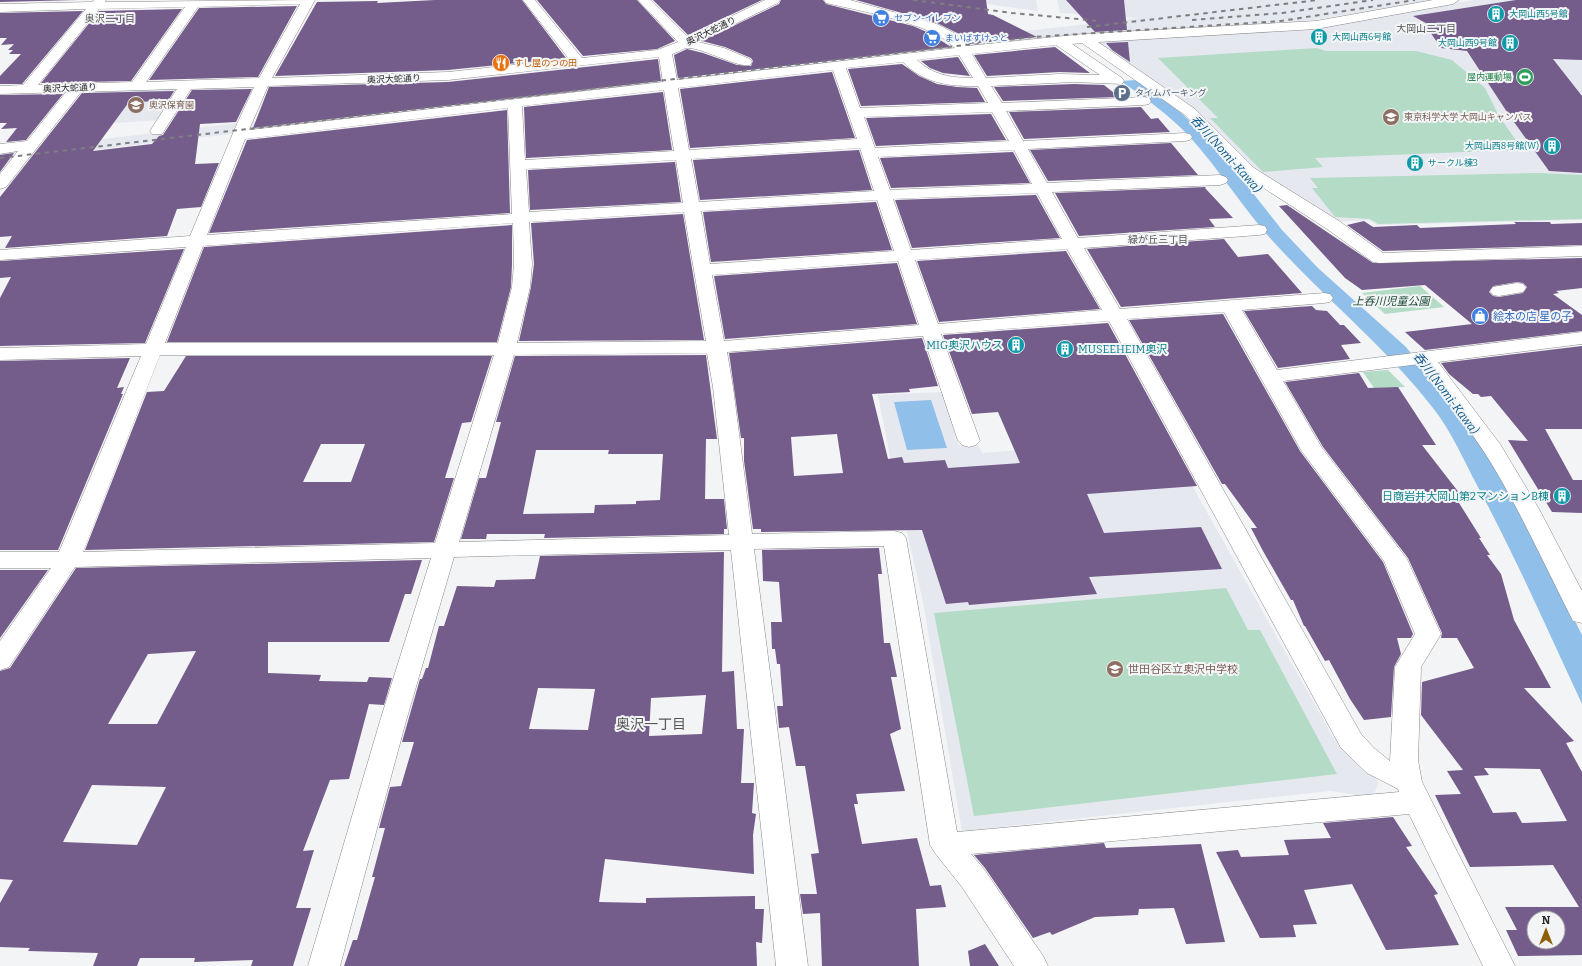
<svg xmlns="http://www.w3.org/2000/svg" width="1582" height="966" viewBox="0 0 1582 966" font-family="Bitter,'Noto Sans JP',serif">
<rect width="100%" height="100%" fill="#f3f4f5"/>
<g fill="#e6e8f0">
<polygon points="956,0 1036,0 1038,11 965,1"/>
<polygon points="1057,0 1438,0 1300,22 1036,40 0,161 0,151 1139,18 1060,13"/>
<polygon points="1475,0 1582,0 1582,220 1377,225 1368,220 1336,222 1244,163 1213,127 1095,43 1097,41 1278,30"/>
<polygon points="180,88 159,120 88,125 115,90"/>
<polygon points="943,392 958,445 978,444 982,453 1166,439 1333,737 1379,782 1373,797 1330,791 962,831 923,602 891,462 878,395"/>
</g>
<g fill="#b3dbc5">
<polygon points="1317,48 1326,51 1416,51 1452,60 1485,88 1499,116 1520,146 1516,150 1315,158 1323,167 1263,172 1210,118 1218,118 1158,58"/>
<polygon points="1539,173 1582,175 1582,219 1378,224 1370,219 1335,217 1312,188 1318,188 1310,178"/>
<polygon points="1420,286 1444,307 1385,314 1362,293"/>
<polygon points="1388,370 1405,387 1374,388 1363,372"/>
<polygon points="1226,588 1248,630 1260,630 1337,774 974,816 934,613"/>
</g>
<g fill="#90c0e9">
<path d="M1137,80L1180,112L1211,140L1282,230L1318,268L1406,347L1480,439L1502,475L1582,635V704C1548,631 1516,558 1478,487C1464,461 1452,432 1433,408C1385,346 1322,296 1270,238C1241,205 1218,168 1189,136C1169,115 1145,98 1121,81Z"/>
<polygon points="931,400 947,448 907,450 894,402"/>
</g>
<g fill="#745c8b" fill-rule="evenodd">
<polygon points="0,0 77,0 0,2"/>
<polygon points="435,0 522,0 566,58 448,70 275,76 317,2 378,1 377,3"/>
<polygon points="537,0 637,0 675,41 657,49 583,56"/>
<polygon points="653,0 762,0 688,35"/>
<polygon points="781,0 823,0 826,4 913,26 929,33 951,47 678,78 674,55 687,49 703,53 737,65 751,66 753,61 751,58 725,47 702,41 779,4"/>
<polygon points="856,0 986,0 988,14 993,15 1037,37 969,44 959,34 937,23"/>
<polygon points="1066,0 1124,0 1127,30 1095,32"/>
<polygon points="1516,0 1582,0 1582,60 1553,59 1582,96 1582,173 1549,171 1509,115 1467,51 1441,48 1426,26 1431,26 1413,16"/>
<polygon points="297,6 258,77 149,80 199,8"/>
<polygon points="182,9 131,81 41,83 99,11"/>
<polygon points="83,11 22,84 0,84 0,76 21,54 9,54 13,50 8,50 14,44 1,45 7,38 0,38 0,13"/>
<polygon points="1128,42 1130,62 1112,50 1106,43"/>
<polygon points="1055,47 1090,73 1059,72 987,76 974,55"/>
<polygon points="958,57 970,76 943,73 930,68 921,61"/>
<polygon points="658,59 661,81 253,128 269,87 448,82"/>
<polygon points="902,64 919,76 937,84 957,87 977,88 985,102 861,106 848,69"/>
<polygon points="832,72 855,138 690,148 680,89"/>
<polygon points="1074,84 1104,85 1119,97 1003,101 994,87"/>
<polygon points="252,89 236,122 200,124 195,164 219,163 201,207 177,209 167,236 5,248 12,236 0,237 0,197 82,93 174,91 168,101 129,102 93,151 152,144 159,136 163,135 192,90"/>
<polygon points="663,92 672,150 526,158 524,107"/>
<polygon points="63,94 26,140 6,142 17,128 1,129 7,123 0,123 0,95"/>
<polygon points="1141,107 1151,119 1158,118 1170,132 1024,139 1009,112"/>
<polygon points="507,110 510,213 209,233 247,140"/>
<polygon points="991,114 1006,140 876,146 866,118"/>
<polygon points="1171,143 1198,175 1048,181 1030,150"/>
<polygon points="859,150 872,190 700,200 693,160"/>
<polygon points="1013,152 1030,183 891,188 880,158"/>
<polygon points="14,153 0,172 0,155"/>
<polygon points="675,162 681,202 530,210 528,170"/>
<polygon points="1206,187 1205,188 1233,218 1209,219 1215,227 1079,236 1055,193"/>
<polygon points="1036,195 1060,238 912,248 895,200"/>
<polygon points="876,202 892,250 711,262 703,212"/>
<path d="M1287,205L1373,263L1582,258V288L1556,291L1559,293L1553,294L1582,315V331L1425,350L1405,332L1472,324L1425,285L1362,290L1345,278L1279,206ZM1517,282L1523,283L1527,287L1523,293L1499,297L1493,296L1489,292L1493,286Z"/>
<polygon points="683,214 704,340 519,341 531,287 534,264 531,223"/>
<polygon points="1364,221 1373,227 1417,225 1420,228 1516,224 1514,222 1550,222 1551,224 1582,223 1582,245 1383,251 1347,225"/>
<polygon points="512,225 512,264 511,287 497,342 167,342 204,247"/>
<polygon points="1224,239 1238,257 1268,254 1302,293 1121,307 1087,249"/>
<polygon points="184,249 145,343 0,346 0,298 11,277 0,278 0,261"/>
<polygon points="1066,251 1100,309 939,322 917,261"/>
<polygon points="897,263 917,324 725,339 714,276"/>
<polygon points="1312,306 1316,310 1327,311 1340,325 1344,325 1361,343 1341,345 1350,359 1278,368 1244,311"/>
<polygon points="1223,314 1300,451 1383,562 1413,634 1411,638 1397,638 1401,654 1394,667 1391,717 1364,720 1350,699 1329,660 1325,661 1305,626 1304,626 1293,600 1291,600 1263,551 1251,528 1257,528 1225,484 1222,484 1129,320"/>
<path d="M1108,323L1197,486L1087,494L1104,533L1201,527L1222,569L1089,577L1097,594L969,605L968,602L946,604L922,530L761,532V529H753L744,461V438H741L729,353L922,338L938,386L909,389L910,392L872,394L888,459L902,457L904,463L945,460L948,468L1020,463L998,412L972,414L943,335ZM837,434L843,473L794,476L791,437Z"/>
<polygon points="1582,346 1582,429 1545,429 1573,480 1582,480 1582,513 1552,512 1508,440 1528,441 1491,396 1481,397 1478,394 1473,394 1449,374 1441,363"/>
<path d="M706,355L717,439H706L705,499H724L727,529H724V534L544,538L545,534H487L486,539H461L479,478H486L501,422H496L515,356ZM536,450H609L608,454H663L660,500L636,501V504L595,505L594,513L523,514Z"/>
<path d="M186,356H492L471,422L462,423L445,478H454L434,542L85,550L147,392L164,391ZM321,444H365L351,482H303Z"/>
<polygon points="130,358 117,388 124,387 121,394 123,394 58,550 0,550 0,361"/>
<path d="M1359,373L1368,388L1398,387L1436,445H1422L1460,494L1454,495L1481,538H1479L1490,555H1487L1501,574L1514,620L1551,688H1524L1574,741L1566,743L1582,772V955L1518,956L1506,930H1517L1505,907H1579L1553,865L1470,867L1435,795L1461,794L1447,771L1463,770L1421,715L1422,682L1474,668L1457,638H1441L1442,633L1408,558L1323,447L1285,382ZM1484,768L1540,769L1567,821L1522,823L1516,812L1493,813L1474,776L1489,775ZM1534,918H1558V942H1534Z"/>
<polygon points="879,548 882,574 878,574 884,643 890,643 897,677 891,677 901,729 890,734 905,791 856,794 858,804 854,804 862,844 917,838 930,886 941,885 946,907 916,909 919,966 822,966 820,913 803,914 800,894 817,894 811,854 819,853 805,766 796,766 789,727 779,728 777,706 783,706 780,664 777,664 775,649 772,649 771,622 782,622 779,582 763,581 762,550"/>
<path d="M724,552L722,672L734,671L737,729H744L741,783H754L752,813L756,814L753,835L754,874L605,859L599,902L646,903V898L755,896V909H764L762,943L756,942L757,966H344L353,940H357L375,877H372L385,828H379L390,787L401,786L414,742H402L420,679H422L426,668H428L439,626H444L457,586L494,587L496,580L535,579L540,556ZM538,688L595,689L588,730L529,729ZM706,695L702,734L649,736L651,698Z"/>
<path d="M422,560L411,594H405L389,642H268V673L321,675L319,681L367,682L369,677L392,678L384,705L369,704L349,779L330,780L303,851L314,850L296,908H311L293,966H251L253,960L194,962L195,958H140L137,966H93L98,953L28,951L30,948L0,947V903L13,880L0,879V671L10,668L76,568ZM196,651L157,724H108L148,654ZM92,785L166,787L137,845L63,842Z"/>
<polygon points="0,570 48,570 0,638"/>
<polygon points="1393,817 1412,846 1406,847 1438,894 1434,895 1459,945 1386,950 1352,884 1304,890 1317,924 1293,925 1296,937 1260,938 1216,852 1238,850 1241,857 1289,855 1284,840 1331,838 1323,823"/>
<polygon points="1104,843 1106,848 1201,844 1225,942 1186,944 1174,908 1139,909 1138,915 1095,917 1052,935 1050,932 1033,938 985,868 974,855"/>
<polygon points="985,944 999,966 970,966 968,951"/>
</g>
<g fill="none" stroke-linecap="round" stroke-linejoin="round">
<g stroke="#888889" stroke-width="1">
<g id="minor">
<path d="M94,0H106L105,2L315,0L272,78L448,72L569,59L523,0H535L582,58L657,50L678,42L638,0H651L688,37L765,0H780L778,3L698,42L724,48L750,59L752,62L750,65C737,68 706,49 689,48C684,47 677,53 672,54L677,80L955,48C932,23 860,11 826,3L824,0H850L937,24L958,35L968,46L1083,34L1316,21L1433,0H1459L1453,4L1316,29L1098,42L1195,109L1254,168L1339,221L1383,253L1582,246V256L1379,263L1373,262L1327,229L1242,174L1185,115L1082,43L1072,44L1122,78L1124,81L1122,84L1074,82L991,86L1002,103L1144,97L1149,98L1151,101L1149,104L1144,105L1006,111L1023,141L1185,133L1190,134L1192,137L1190,140L1185,141L1028,149L1047,183L1220,175L1226,177L1228,180L1226,183L1220,185L1052,192L1078,238L1259,225L1265,226L1267,230L1265,234L1259,235L1084,248L1120,309L1324,293L1330,294L1333,298L1330,302L1324,303L1242,310L1277,370L1582,332V344L1438,362L1500,444L1539,509L1582,591V623L1573,621L1570,615C1543,562 1519,508 1488,458C1467,425 1443,395 1420,364L1283,381L1322,448L1407,559L1441,634L1421,667L1418,760L1422,782L1515,966H1483L1409,814L971,854L984,869L1043,956L1048,966H1014L962,887L935,853L930,845L884,546L754,549L808,966H776L731,550L454,557L406,721L340,966H308L380,721L431,558L75,567L9,667L0,670V641L51,568H0V552H59L141,356L0,360V348L146,344L186,247L0,260V250L190,236L236,126L254,87L191,89L162,134H152L150,131L177,89L81,92L6,187L0,189V174L18,151L0,154V144L27,141L66,92L0,94V86L23,85L86,9L0,12V4L92,2ZM300,4L259,78L146,82L198,7ZM185,7L132,82L38,85L99,9ZM1056,45L1100,75L1059,74L986,78L972,54ZM959,55L973,78C951,78 933,75 917,60ZM659,57L663,82L249,130L268,86L448,80ZM903,62C923,83 950,87 978,86L988,103L860,108L846,68ZM833,70L857,139L689,150L678,88ZM664,90L674,151L525,160L522,106ZM508,108L512,214L207,235L245,139ZM992,112L1009,141L875,148L864,117ZM860,148L874,191L699,202L691,159ZM1014,150L1032,184L890,190L878,157ZM676,160L683,203L529,212L526,169ZM1037,193L1062,239L911,250L893,199ZM877,200L894,251L710,264L701,211ZM684,212L706,341L517,343L530,287L532,264L529,222ZM513,223L514,264L512,287L498,343H165L203,246ZM1067,249L1102,310L938,324L915,260ZM898,261L919,325L724,341L712,275ZM1224,312L1301,450L1384,561L1415,634L1395,667L1390,761L1374,748L1361,734L1127,319ZM1109,321L1341,748L1367,773L1398,789L1399,792L957,832L906,538L902,533L894,531L752,534L733,387L727,352L923,336L958,441L962,445L969,447L976,445L980,441L941,334ZM707,353L713,387L729,535L459,542L514,355ZM160,355H494L435,543L83,552Z"/>
<polygon points="1517,283 1523,284 1526,288 1523,292 1499,296 1493,295 1490,291 1493,287"/>
</g>
</g>
<use href="#minor" fill="#fff" fill-rule="evenodd"/>
<g stroke="#7e7e7f" stroke-width="2" stroke-dasharray="4.5 4.5" stroke-linecap="butt">
<polyline points="913,0 1012,13 1100,21"/>
<polyline points="1192,20 1282,13 1373,0"/>
<polyline points="1087,27 1318,0"/>
<polyline points="0,158 1033,37 1281,21 1415,0"/>
</g>
</g>
<defs>
<g id="building-disc" transform="scale(0.9)"><circle r="9.5" fill="#0f9aa8" stroke="#f3f4f5"/><path d="M-4-6H4V6H1V3H-1V6H-4ZM-2.5-4.3h1.7v1.8h-1.7ZM.8-4.3h1.7v1.8H.8ZM-2.5-1h1.7V.8h-1.7ZM.8-1h1.7V.8H.8Z" fill="#fff"/></g>
<g id="supermarket-disc" transform="scale(0.9)"><circle r="9.5" fill="#3f7fe0" stroke="#f3f4f5"/><path d="M-6-5.5h2.5l.6 2H6L4.5 2H-2.5L-4.4-4H-6ZM-1.5 3.2a1.3 1.3 0 1 0 .1 0ZM3 3.2a1.3 1.3 0 1 0 .1 0Z" fill="#fff"/></g>
<g id="restaurant-disc" transform="scale(0.9)"><circle r="9.5" fill="#e8710a" stroke="#f3f4f5"/><path d="M-5-6h1v4h1v-4h1v4h1v-4h1v5L-1.5 .5V6h-2V.5L-5-1ZM5-6V6H3V1.5H1.5Q1.5-4 5-6Z" fill="#fff"/></g>
<g id="stadium-disc" transform="scale(0.9)"><circle r="9.5" fill="#2e9e5b" stroke="#f3f4f5"/><path d="M0-5a6.5 5 0 1 0 0 10a6.5 5 0 1 0 0-10ZM-3.5-1.8h7v3.6h-7Z" fill="#fff"/></g>
<g id="parking-disc" transform="scale(0.9)"><circle r="9.5" fill="#5c6f8a" stroke="#f3f4f5"/><path d="M-3.5-5.5H1a3.5 3.5 0 0 1 0 7H-1V5.5H-3.5ZM-1-3.4V-.6H.8a1.4 1.4 0 0 0 0-2.8Z" fill="#fff"/></g>
<g id="school-disc" transform="scale(0.9)"><circle r="9.5" fill="#8d6e63" stroke="#f3f4f5"/><path d="M0-5L7-2L0 1L-7-2ZM-4 1L0 2.5L4 1V4Q0 6-4 4Z" fill="#fff"/></g>
<g id="university-disc" transform="scale(0.9)"><circle r="9.5" fill="#8d6e63" stroke="#f3f4f5"/><path d="M0-5L7-2L0 1L-7-2ZM-4 1L0 2.5L4 1V4Q0 6-4 4Z" fill="#fff"/></g>
<g id="shop-disc" transform="scale(0.9)"><circle r="9.5" fill="#3f7fe0" stroke="#f3f4f5"/><path d="M-5-2.5h2.3a2.7 3.5 0 0 1 5.4 0H5L5.5 6h-11ZM-1.5-2.5h3a1.5 2.3 0 0 0-3 0Z" fill="#fff"/></g>
</defs>
<g fill-rule="evenodd">
<use href="#building-disc" x="1496" y="14"/>
<use href="#supermarket-disc" x="881" y="18"/>
<use href="#building-disc" x="1319" y="37"/>
<use href="#supermarket-disc" x="932" y="38"/>
<use href="#building-disc" x="1510" y="43"/>
<use href="#restaurant-disc" x="501" y="63"/>
<use href="#stadium-disc" x="1525" y="77"/>
<use href="#parking-disc" x="1122" y="93"/>
<use href="#school-disc" x="136" y="105"/>
<use href="#university-disc" x="1391" y="117"/>
<use href="#building-disc" x="1552" y="146"/>
<use href="#building-disc" x="1415" y="163"/>
<use href="#shop-disc" x="1480" y="316"/>
<use href="#building-disc" x="1016" y="345"/>
<use href="#building-disc" x="1065" y="349"/>
<use href="#building-disc" x="1562" y="496"/>
<use href="#school-disc" x="1115" y="669"/>
</g>
<g text-anchor="middle" dominant-baseline="central" stroke-width="4" stroke-linejoin="round" paint-order="stroke">
<g font-size="9" fill="#0d838f" stroke="#f3f4f5" text-anchor="start">
<text x="1509" y="14">大岡山西5号館</text>
<text x="1332" y="37">大岡山西6号館</text>
<text x="1497" y="43" text-anchor="end">大岡山西9号館</text>
<text x="1539" y="146" text-anchor="end">大岡山西8号館(W)</text>
<text x="1428" y="163">サークル棟3</text>
</g>
<g font-size="9" fill="#366cbe" stroke="#f3f4f5" text-anchor="start">
<text x="894" y="18">セブン-イレブン</text>
<text x="945" y="38">まいばすけっと</text>
</g>
<g font-size="9" fill="#2a2a2b" stroke="#f3f4f5">
<text transform="translate(711 31) rotate(-26)">奥沢大蛇通り</text>
<text transform="translate(394 79) rotate(-2)">奥沢大蛇通り</text>
<text transform="translate(70 88) rotate(-2)">奥沢大蛇通り</text>
</g>
<g font-size="9" fill="#c56008" stroke="#f3f4f5" text-anchor="start">
<text x="514" y="63">すし屋のつの田</text>
</g>
<g font-size="9" fill="#27864d" stroke="#f3f4f5" text-anchor="end">
<text x="1512" y="77">屋内運動場</text>
</g>
<g font-size="9" fill="#4e5e75" stroke="#f3f4f5" text-anchor="start">
<text x="1135" y="93">タイムパーキング</text>
</g>
<g font-size="9" fill="#785e54" stroke="#f3f4f5" text-anchor="start">
<text x="149" y="105">奥沢保育園</text>
<text x="1404" y="117">東京科学大学 大岡山キャンパス</text>
</g>
<g font-size="10" fill="#565657" stroke="#f3f4f5">
<text x="110" y="19">奥沢二丁目</text>
<text x="1426" y="29">大岡山二丁目</text>
<text x="1158" y="240">緑が丘三丁目</text>
</g>
<g font-size="11" font-style="italic" fill="#1a4934" stroke="#f3f4f5">
<text x="1391" y="301">上呑川児童公園</text>
</g>
<g font-size="11" fill="#366cbe" stroke="#f3f4f5" text-anchor="start">
<text x="1493" y="316">絵本の店 星の子</text>
</g>
<g font-size="11" fill="#0d838f" stroke="#f3f4f5" text-anchor="end">
<text x="1003" y="345">MIG奥沢ハウス</text>
<text x="1078" y="349" text-anchor="start">MUSEEHEIM奥沢</text>
<text x="1549" y="496">日商岩井大岡山第2マンションB棟</text>
</g>
<g font-size="11" fill="#785e54" stroke="#f3f4f5" text-anchor="start">
<text x="1128" y="669">世田谷区立奥沢中学校</text>
</g>
<g font-size="12" font-style="italic" fill="#06578a" stroke="#f3f4f5">
<text transform="translate(1226 154) rotate(48)">呑川 (Nomi-Kawa)</text>
<text transform="translate(1446 393) rotate(53)">呑川 (Nomi-Kawa)</text>
</g>
<g font-size="14" fill="#565657" stroke="#f3f4f5">
<text x="651" y="724">奥沢一丁目</text>
</g>
</g>
<g transform="translate(1546 930)"><circle r="19" fill="#f3f4f5" stroke="#a3a3a4"/>
<path d="M0-3L7 15L0 10L-7 15Z" fill="#8d5f07"/>
<text y="-6" font-size="11" font-weight="bold" text-anchor="middle" fill="#2a2a2b">N</text>
</g>
</svg>
